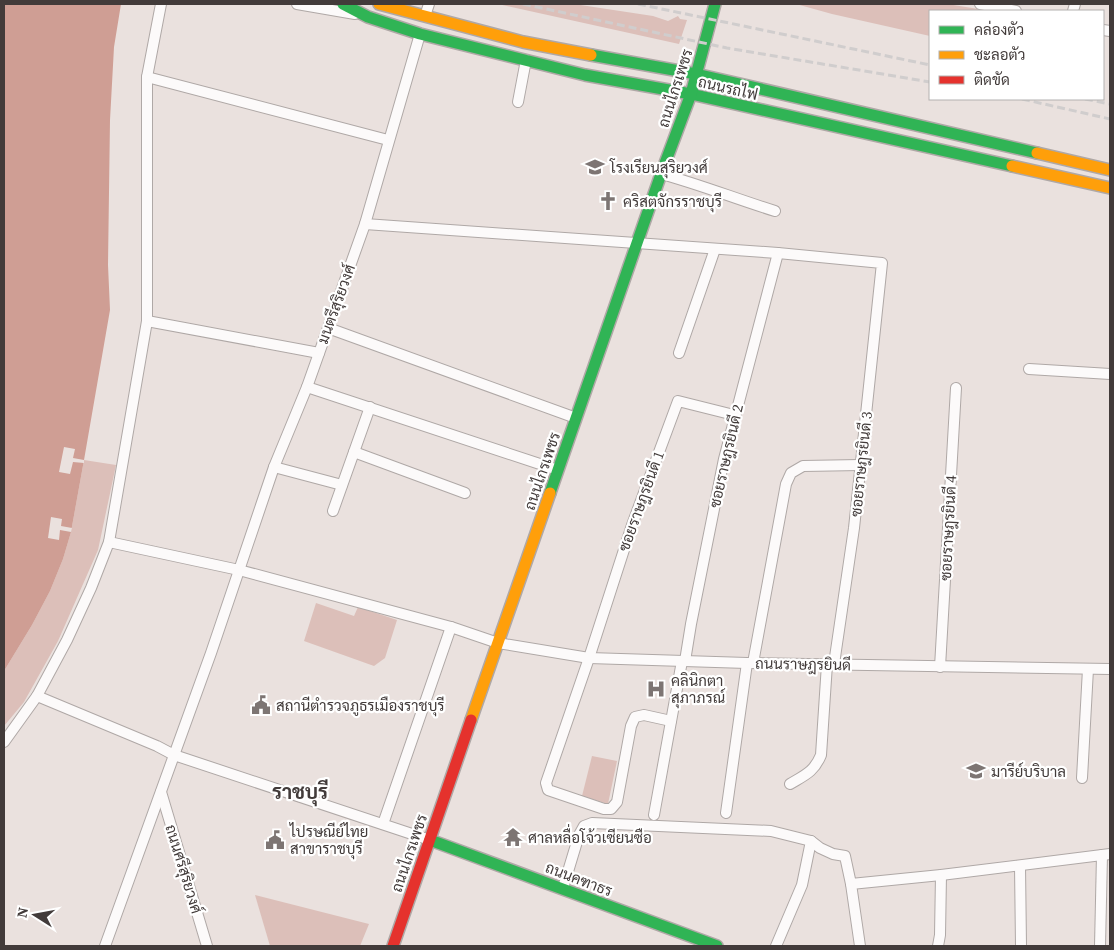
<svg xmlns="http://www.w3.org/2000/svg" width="1114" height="950" viewBox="0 0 1114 950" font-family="'Source Serif 4',Sarabun,serif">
<rect width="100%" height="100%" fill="#eae1de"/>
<g fill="#dcbfb9">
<polygon points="498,4 574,4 653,16 668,21 678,16 680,19 687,20 679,44"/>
<polygon points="796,4 947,4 991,11 930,11 930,36 832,14"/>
<polygon points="84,460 116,465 98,550 58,641 24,702 4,726 4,671 32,625 50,591 63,559 71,532"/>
<polygon points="316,603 354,616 358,607 397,620 385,658 374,666 304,641"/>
<polygon points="592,756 617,761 608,804 582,796"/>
<polygon points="255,895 369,924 360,946 270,946"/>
</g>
<polygon fill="#cf9e94" points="4,4 121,4 114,47 110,120 108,265 110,310 84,460 71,532 63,559 50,591 32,625 4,671"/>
<g fill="#eae1de">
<polygon points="64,447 75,449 73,458 84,460 84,463 73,462 70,474 59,472"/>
<polygon points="51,517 62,519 61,526 72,528 71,532 60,530 59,540 48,538"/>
</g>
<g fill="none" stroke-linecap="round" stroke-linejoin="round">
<g stroke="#afa8a6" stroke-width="12">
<g id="street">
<polyline points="297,4 355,14"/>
<polyline points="980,4 1016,11"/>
<polyline points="1073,11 1075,4"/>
<polyline points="425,16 429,4"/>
<polyline points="1103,30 1110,31"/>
<polyline points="147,77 388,140"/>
<polyline points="518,102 526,60"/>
<path d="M661,174C699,184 736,199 775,211"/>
<polyline points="365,224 778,253 882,263 854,528 834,664"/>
<polyline points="147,321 319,353"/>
<polyline points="328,328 576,418"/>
<polyline points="679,353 715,249"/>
<polyline points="1029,369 1110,374"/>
<polyline points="307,387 558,470"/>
<polyline points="354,452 465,493"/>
<polyline points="274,467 342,485"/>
<polyline points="333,511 370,407"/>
<polyline points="109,542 239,570 451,627 498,643 589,658 747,663 1110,669"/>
<polyline points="685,661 691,624 724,459 778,253"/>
<polyline points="753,663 786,484 791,473 803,466 860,465"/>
<polyline points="940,667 956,388"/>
<polyline points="37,696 157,746 174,755 430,840"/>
<polyline points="671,721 644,715 635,717 631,726 617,802 611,809 604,809 548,790 546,783 589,658 632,525 678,401 734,415"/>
<polyline points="4,742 37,696 67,640 91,588 109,542 147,321 147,77 161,4"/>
<polyline points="1082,778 1088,669"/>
<path d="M790,784C805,775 814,772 821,755L827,664"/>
<polyline points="161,792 207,946"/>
<polyline points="726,813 747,663"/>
<polyline points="654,815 682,661"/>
<polyline points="383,824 451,627"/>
<polyline points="1020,866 1021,946"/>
<polyline points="851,884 941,875 1110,854"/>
<polyline points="563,888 579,835 584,826 592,823 771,831 811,841 820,848 833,854 845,856 851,884 860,946"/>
<polyline points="105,946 211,653 274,467 307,387 365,224 420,34"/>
<polyline points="776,946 802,885 811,841"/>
<polyline points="938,946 940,935 941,875"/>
<polyline points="1100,946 1102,855"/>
</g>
</g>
<g stroke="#afa8a6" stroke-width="14">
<g id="fast">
<polyline points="343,4 368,17 420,34 585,75 691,94 1012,166"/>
<polyline points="591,55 696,74 1037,153"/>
<polyline points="550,493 661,174 691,94 715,4"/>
<polyline points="430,840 717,946"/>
</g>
</g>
<g stroke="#afa8a6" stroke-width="14">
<g id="slow">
<polyline points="379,4 523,42 591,55"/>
<polyline points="1037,153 1110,170"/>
<polyline points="1012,166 1110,188"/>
<polyline points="471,720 550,493"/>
</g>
</g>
<g stroke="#afa8a6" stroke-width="14">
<polyline id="jam" points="393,946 471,720"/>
</g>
<use href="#street" stroke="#fcfafa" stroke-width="10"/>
<use href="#fast" stroke="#30b455" stroke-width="11"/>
<use href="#slow" stroke="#ff9f0a" stroke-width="11"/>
<use href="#jam" stroke="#e5322d" stroke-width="11"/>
<g stroke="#d0cdcd" stroke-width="3" stroke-dasharray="8 4" stroke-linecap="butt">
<polyline points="523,4 727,48 930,82"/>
<polyline points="638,4 930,65"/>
<polyline points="1022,99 1110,119"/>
<polyline points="1085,99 1110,104"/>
</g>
</g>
<defs>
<g id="school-bare" transform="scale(1.5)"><path d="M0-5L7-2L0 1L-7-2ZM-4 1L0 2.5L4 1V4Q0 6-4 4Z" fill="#7d7573" stroke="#fff" stroke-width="2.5" paint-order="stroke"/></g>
<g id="church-bare" transform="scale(1.5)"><path d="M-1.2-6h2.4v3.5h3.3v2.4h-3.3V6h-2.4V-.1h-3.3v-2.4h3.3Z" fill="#7d7573" stroke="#fff" stroke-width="2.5" paint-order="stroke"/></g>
<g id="hospital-bare" transform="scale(1.5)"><path d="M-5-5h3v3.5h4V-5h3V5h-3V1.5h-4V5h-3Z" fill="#7d7573" stroke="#fff" stroke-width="2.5" paint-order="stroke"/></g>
<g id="civic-bare" transform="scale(1.5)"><path d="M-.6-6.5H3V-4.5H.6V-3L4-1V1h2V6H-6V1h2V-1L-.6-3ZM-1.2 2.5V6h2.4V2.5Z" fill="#7d7573" stroke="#fff" stroke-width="2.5" paint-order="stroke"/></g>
<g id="temple-bare" transform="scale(1.5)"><path d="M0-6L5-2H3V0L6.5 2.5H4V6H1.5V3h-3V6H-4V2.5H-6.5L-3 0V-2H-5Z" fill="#7d7573" stroke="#fff" stroke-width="2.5" paint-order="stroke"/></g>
</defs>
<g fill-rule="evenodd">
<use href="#school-bare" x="595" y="167"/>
<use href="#church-bare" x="608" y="201"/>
<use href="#hospital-bare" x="656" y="689"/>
<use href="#civic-bare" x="261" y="705"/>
<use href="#school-bare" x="976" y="771"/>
<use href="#temple-bare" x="513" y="837"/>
<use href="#civic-bare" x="275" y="840"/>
</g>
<g text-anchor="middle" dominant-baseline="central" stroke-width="4.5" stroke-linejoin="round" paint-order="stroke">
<g font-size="15" fill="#423b3a" stroke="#fff">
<text transform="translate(675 88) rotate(-72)">ถนนไกรเพชร</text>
<text transform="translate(728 88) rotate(13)">ถนนรถไฟ</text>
<text transform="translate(336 304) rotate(-70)">มนตรีสุริยวงศ์</text>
<text transform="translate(726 456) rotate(-77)">ซอยราษฎรยินดี 2</text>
<text transform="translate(861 464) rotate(-84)">ซอยราษฎรยินดี 3</text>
<text transform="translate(542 471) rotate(-71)">ถนนไกรเพชร</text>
<text transform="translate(641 501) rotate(-70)">ซอยราษฎรยินดี 1</text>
<text transform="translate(948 528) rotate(-87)">ซอยราษฎรยินดี 4</text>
<text transform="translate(803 664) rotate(1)">ถนนราษฎรยินดี</text>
<text transform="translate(409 853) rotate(-71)">ถนนไกรเพชร</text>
<text transform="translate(184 869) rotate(73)">ถนนศรีสุริยวงศ์</text>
<text transform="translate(579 879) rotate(21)">ถนนคฑาธร</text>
</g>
<g font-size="15" fill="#423b3a" stroke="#fff" text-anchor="start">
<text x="610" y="167">โรงเรียนสุริยวงศ์</text>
<text x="623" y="201">คริสตจักรราชบุรี</text>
<text x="671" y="680">คลินิกตา<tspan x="671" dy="17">สุภาภรณ์</tspan></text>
<text x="276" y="705">สถานีตำรวจภูธรเมืองราชบุรี</text>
<text x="991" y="771">มารีย์บริบาล</text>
<text x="290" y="831">ไปรษณีย์ไทย<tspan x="290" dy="17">สาขาราชบุรี</tspan></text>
<text x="528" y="837">ศาลหลื่อโจ้วเซียนซือ</text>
</g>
<g font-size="20" font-weight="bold" fill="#423b3a" stroke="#fff">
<text x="300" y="792">ราชบุรี</text>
</g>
</g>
<rect width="1114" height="950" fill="none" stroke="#423b3a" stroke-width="10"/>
<rect x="929" y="10" width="175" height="90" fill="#ffffff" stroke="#b3b1b0"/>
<rect x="939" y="26" width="25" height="8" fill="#30b455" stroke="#b3b1b0"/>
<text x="974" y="35" font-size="15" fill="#423b3a">คล่องตัว</text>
<rect x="939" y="51" width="25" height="8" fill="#ff9f0a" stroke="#b3b1b0"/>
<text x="974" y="60" font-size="15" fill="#423b3a">ชะลอตัว</text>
<rect x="939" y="76" width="25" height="8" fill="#e5322d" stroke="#b3b1b0"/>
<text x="974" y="85" font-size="15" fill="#423b3a">ติดขัด</text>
<g transform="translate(35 915) rotate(281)" stroke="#ffffff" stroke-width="4" paint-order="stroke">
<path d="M0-4L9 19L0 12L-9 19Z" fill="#423b3a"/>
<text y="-8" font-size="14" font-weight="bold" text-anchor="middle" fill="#423b3a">N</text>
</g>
</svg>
